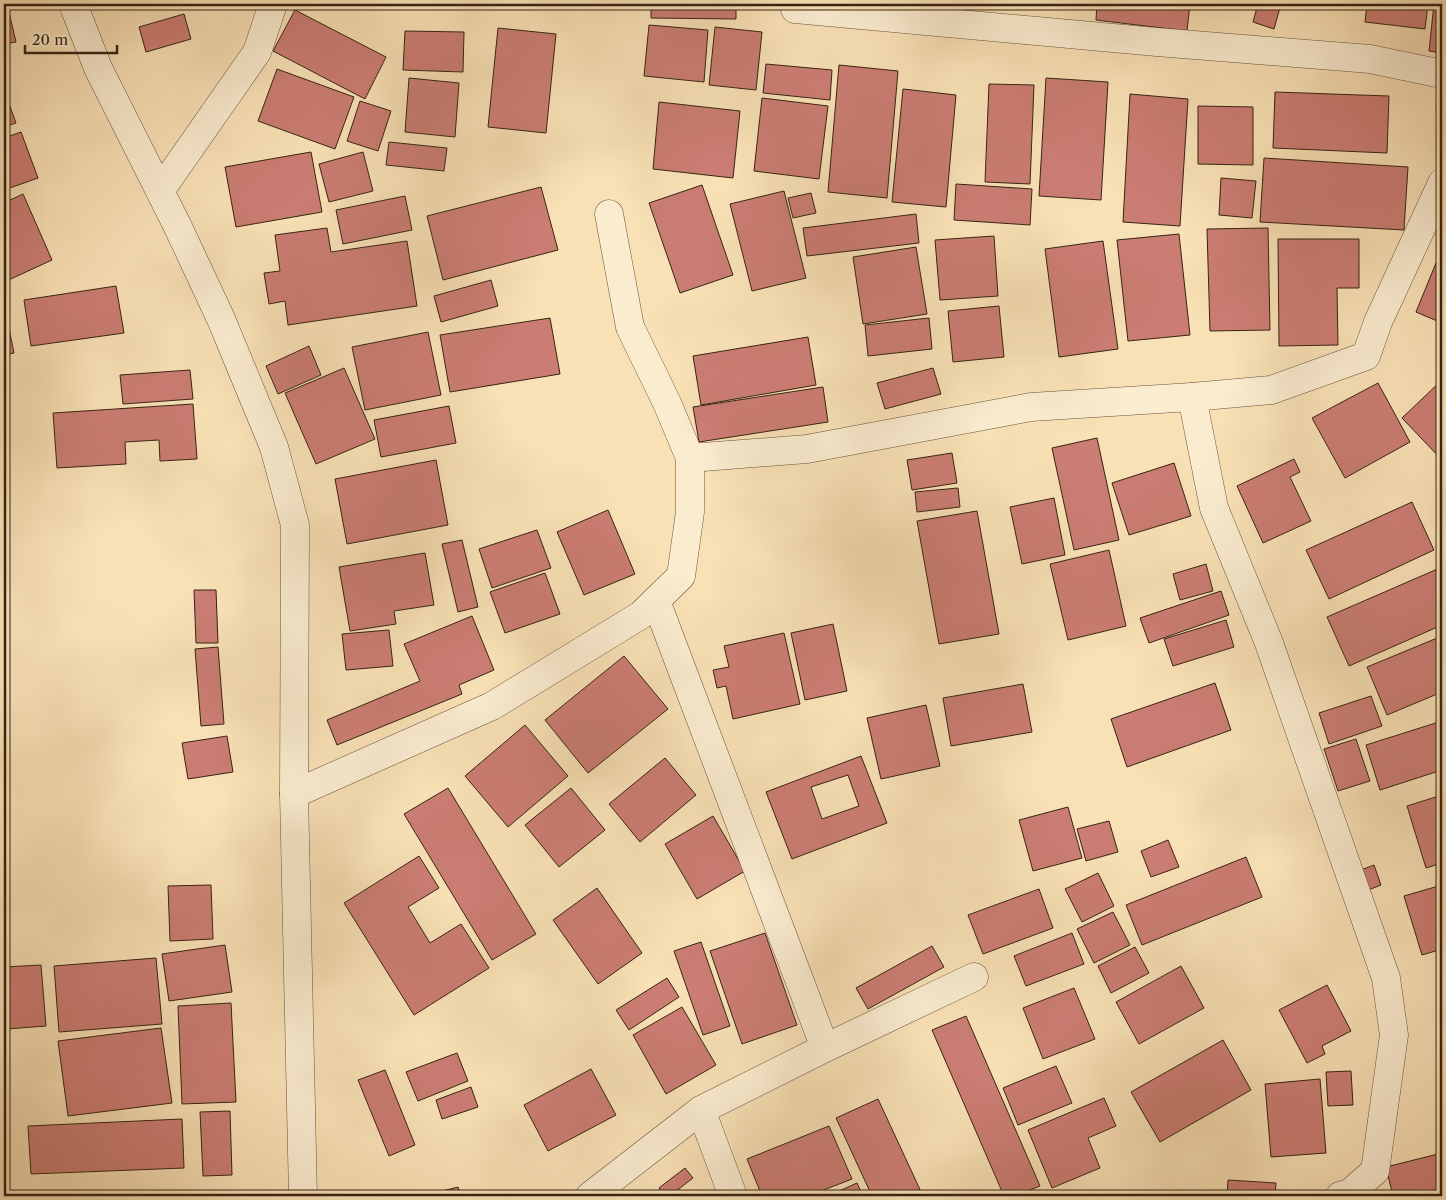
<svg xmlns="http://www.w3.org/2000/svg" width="1446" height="1200" viewBox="0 0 1446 1200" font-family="'Libre Caslon Text',serif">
<rect width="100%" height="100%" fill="#f9e1b6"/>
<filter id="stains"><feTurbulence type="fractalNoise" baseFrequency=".004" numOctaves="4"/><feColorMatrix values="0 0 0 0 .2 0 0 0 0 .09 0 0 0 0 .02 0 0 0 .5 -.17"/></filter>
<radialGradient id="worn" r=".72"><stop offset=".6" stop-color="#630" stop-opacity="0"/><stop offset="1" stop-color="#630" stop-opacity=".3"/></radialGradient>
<g fill="#cb7d73" stroke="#352413" fill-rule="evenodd">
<polygon points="4,4 7,4 16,42 4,44"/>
<polygon points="651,4 736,4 736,19 651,18"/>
<polygon points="1097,4 1190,4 1187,31 1096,20"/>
<polygon points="1258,4 1281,4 1274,29 1253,22"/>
<polygon points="1367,4 1428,4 1425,29 1365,22"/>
<polygon points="1434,4 1442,4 1442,53 1429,51"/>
<polygon points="295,10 386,57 365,99 273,51"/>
<polygon points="184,14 191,39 146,52 139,27"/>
<polygon points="649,25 708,30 704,82 644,76"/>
<polygon points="715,27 762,32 756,90 709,85"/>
<polygon points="498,28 556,34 546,133 488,127"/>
<polygon points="405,31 464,32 463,72 403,70"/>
<polygon points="766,64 832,70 830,100 763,93"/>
<polygon points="839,65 898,71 887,198 828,192"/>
<polygon points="277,69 354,97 335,149 258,121"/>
<polygon points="409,78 459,83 455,137 405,132"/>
<polygon points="1046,78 1108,82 1101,200 1039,196"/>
<polygon points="989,84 1034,85 1030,184 985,182"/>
<polygon points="903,89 956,95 946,207 892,202"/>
<polygon points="4,90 16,123 4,127"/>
<polygon points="1275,92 1389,96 1387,153 1273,148"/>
<polygon points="1130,94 1188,99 1180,226 1123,222"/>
<polygon points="762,98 828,106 819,179 754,171"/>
<polygon points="360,101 391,111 378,151 347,141"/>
<polygon points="659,102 740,111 733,178 653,169"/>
<polygon points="1198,106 1253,107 1253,165 1198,164"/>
<polygon points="21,132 38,178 4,190 4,138"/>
<polygon points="389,142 447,148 444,171 386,165"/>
<polygon points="311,152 322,212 236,227 225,167"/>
<polygon points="363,152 373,191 329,202 319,164"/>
<polygon points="1264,158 1408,167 1404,230 1260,222"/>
<polygon points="1221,178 1256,181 1252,218 1219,215"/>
<polygon points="956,184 1032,189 1030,225 954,220"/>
<polygon points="702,185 733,275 680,293 649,203"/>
<polygon points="541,187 558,250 443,280 427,216"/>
<polygon points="784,191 806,278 752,291 730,204"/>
<polygon points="811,193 816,213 793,218 788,198"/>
<polygon points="23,194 52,260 4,282 4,203"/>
<polygon points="405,196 412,230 343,244 336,210"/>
<polygon points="916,214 919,243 807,256 803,228"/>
<polygon points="327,228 331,252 407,241 417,306 288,325 285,301 269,304 264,273 280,271 275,235"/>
<polygon points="1268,228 1270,330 1210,331 1207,229"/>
<polygon points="1179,234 1190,335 1128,341 1117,240"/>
<polygon points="994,236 998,296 940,300 935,240"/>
<polygon points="1278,239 1359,239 1359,288 1337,288 1338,345 1279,346"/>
<polygon points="1103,241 1118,349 1059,357 1045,249"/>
<polygon points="916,247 927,314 863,324 853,257"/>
<polygon points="1436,263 1442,266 1442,323 1416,312"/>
<polygon points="491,280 498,306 441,322 434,296"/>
<polygon points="116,286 124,333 31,346 24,300"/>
<polygon points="4,304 14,353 4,355"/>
<polygon points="999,306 1004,357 953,362 948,311"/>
<polygon points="550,318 560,374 450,392 440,335"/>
<polygon points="929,318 932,349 868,356 865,325"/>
<polygon points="428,332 441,395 365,410 352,347"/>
<polygon points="808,337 816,385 701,405 693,356"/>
<polygon points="309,346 321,375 278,394 266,366"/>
<polygon points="344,368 375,439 316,464 285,393"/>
<polygon points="933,368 941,394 885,409 877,383"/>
<polygon points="190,370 193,399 123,404 120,375"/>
<polygon points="1442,380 1442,460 1402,418"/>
<polygon points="1378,383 1410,442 1345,478 1312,418"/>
<polygon points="823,387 828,422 699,442 693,407"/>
<polygon points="193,404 197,459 160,461 159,440 125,442 126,464 57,468 53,413"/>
<polygon points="449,406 456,443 381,457 374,420"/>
<polygon points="1097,438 1119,540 1074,550 1052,448"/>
<polygon points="952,453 957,483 912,490 907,460"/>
<polygon points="1294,459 1300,472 1290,477 1311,521 1263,543 1237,486"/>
<polygon points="436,460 448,525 347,544 335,479"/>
<polygon points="1174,463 1191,516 1129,535 1112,483"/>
<polygon points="958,488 960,507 917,512 915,492"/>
<polygon points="1054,498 1065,555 1022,564 1010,507"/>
<polygon points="1412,502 1434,550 1329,599 1306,550"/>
<polygon points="608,510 635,574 584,595 557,532"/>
<polygon points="977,511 999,634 939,644 917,521"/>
<polygon points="537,530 551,568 492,588 479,549"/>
<polygon points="462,540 478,607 458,612 442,544"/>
<polygon points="1109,550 1126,626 1068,640 1050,564"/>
<polygon points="425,553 434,605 394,611 396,624 350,631 339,567"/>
<polygon points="1206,564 1213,591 1180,600 1173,574"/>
<polygon points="1442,567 1442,625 1349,666 1327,617"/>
<polygon points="545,573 560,614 505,633 490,592"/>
<polygon points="194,590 216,590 218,643 196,643"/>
<polygon points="1221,591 1229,615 1149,643 1140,618"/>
<polygon points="472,616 494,670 459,685 462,694 337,745 327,720 420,681 404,644"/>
<polygon points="1226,620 1234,647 1173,666 1164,639"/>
<polygon points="833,624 847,691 805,700 791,633"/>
<polygon points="389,630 393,666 346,670 342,634"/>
<polygon points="784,633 800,704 733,719 726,686 717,688 713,670 729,667 724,646"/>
<polygon points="1442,636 1442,692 1387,715 1367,667"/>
<polygon points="218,647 224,724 201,726 195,649"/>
<polygon points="624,656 668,709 588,773 545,720"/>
<polygon points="1215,683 1231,730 1127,767 1111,719"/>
<polygon points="1023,684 1032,732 951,746 943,698"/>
<polygon points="1371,696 1382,726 1329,744 1319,713"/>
<polygon points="926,705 940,766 881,779 867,718"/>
<polygon points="1442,721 1442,770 1380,790 1366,745"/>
<polygon points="525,725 568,776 508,827 465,776"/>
<polygon points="227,736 233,772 188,779 182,743"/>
<polygon points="1356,739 1370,781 1338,791 1324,749"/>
<path d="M861,756L887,823L792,859L766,792ZM848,775L859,806L822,819L811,787Z"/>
<polygon points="665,758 696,795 640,842 609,804"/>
<polygon points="448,788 536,934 492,960 404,814"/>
<polygon points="571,788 605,830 559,867 525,825"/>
<polygon points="1442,795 1442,863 1426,868 1407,806"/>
<polygon points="1068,807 1082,858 1033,871 1019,820"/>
<polygon points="713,816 745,871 697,899 665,844"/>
<polygon points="1109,821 1118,852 1086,861 1077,829"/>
<polygon points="1168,840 1179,867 1151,877 1141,851"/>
<polygon points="419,856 439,888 408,907 430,943 461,924 489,968 414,1015 344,903"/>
<polygon points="1246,857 1262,897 1142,945 1126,905"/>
<polygon points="1374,865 1381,885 1358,894 1350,874"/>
<polygon points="1098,873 1114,906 1082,922 1065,889"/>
<polygon points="211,885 213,939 170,941 168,886"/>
<polygon points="1442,885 1442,949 1422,955 1404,896"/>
<polygon points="597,888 642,953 598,984 553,920"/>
<polygon points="1039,889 1053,928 983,954 968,915"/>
<polygon points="1113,912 1130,945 1094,963 1077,929"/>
<polygon points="765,933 797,1025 742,1044 710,951"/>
<polygon points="1072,933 1084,964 1026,986 1014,956"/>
<polygon points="701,942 730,1026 703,1035 674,951"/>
<polygon points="225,945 232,992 169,1001 162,954"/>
<polygon points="932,946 944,967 868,1009 856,988"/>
<polygon points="1135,947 1149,973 1111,993 1098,966"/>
<polygon points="156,958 162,1024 59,1032 54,966"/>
<polygon points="41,965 46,1026 7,1029 4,967"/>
<polygon points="1181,966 1204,1008 1139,1044 1116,1002"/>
<polygon points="667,978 679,997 629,1030 616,1010"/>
<polygon points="1327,985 1351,1031 1322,1046 1325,1054 1307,1063 1279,1010"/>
<polygon points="1074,988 1095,1039 1043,1059 1023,1008"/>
<polygon points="231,1003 236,1102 182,1104 178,1006"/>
<polygon points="682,1007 716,1065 666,1094 633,1035"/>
<polygon points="966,1016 1040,1186 1015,1196 1004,1196 932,1030"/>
<polygon points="161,1028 172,1103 68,1116 58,1041"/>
<polygon points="1223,1040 1251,1090 1160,1142 1131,1092"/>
<polygon points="457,1053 468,1081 418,1101 406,1072"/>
<polygon points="1056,1066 1072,1103 1018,1125 1003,1088"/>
<polygon points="591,1069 616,1115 548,1151 524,1105"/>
<polygon points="385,1070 415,1145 389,1156 358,1080"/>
<polygon points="1351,1071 1353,1105 1328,1106 1326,1072"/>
<polygon points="1320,1079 1326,1153 1271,1157 1265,1084"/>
<polygon points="471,1087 478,1107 442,1119 436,1100"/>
<polygon points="1104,1098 1116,1126 1088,1138 1100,1168 1052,1188 1028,1130"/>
<polygon points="878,1099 923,1196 872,1196 836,1118"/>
<polygon points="230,1111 232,1175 203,1176 200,1112"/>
<polygon points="182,1119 184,1168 31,1174 28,1126"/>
<polygon points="829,1126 852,1179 808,1196 762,1196 747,1159"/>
<polygon points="1442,1153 1442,1189 1414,1196 1393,1196 1386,1167"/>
<polygon points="685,1168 693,1178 670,1196 665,1196 659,1188"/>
<polygon points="1228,1180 1276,1183 1275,1196 1227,1196"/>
<polygon points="857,1183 863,1196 828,1196"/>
<polygon points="458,1187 461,1196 423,1196"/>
<polygon points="193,1192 193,1196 126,1196"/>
</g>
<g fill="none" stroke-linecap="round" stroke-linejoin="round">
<g stroke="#66533c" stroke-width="29">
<g id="minor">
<polyline points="795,9 1157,42 1370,59 1442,74"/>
<polyline points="160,191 257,52 273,4"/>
<polyline points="1192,397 1214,508 1269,643 1386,978 1394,1035 1375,1171 1350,1193 1340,1196"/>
<polyline points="690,458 807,449 1031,407 1192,397 1271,390 1366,356 1378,322 1442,183"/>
<polyline points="656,601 825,1048"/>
<polyline points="294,794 492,706 641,615 681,576 690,512 690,458 667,403 630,327 609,214"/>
<polyline points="701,1110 733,1196"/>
<polyline points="590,1196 701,1110 825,1048 974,977"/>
</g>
</g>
<g stroke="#66533c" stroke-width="29">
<polyline id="tertiary" points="73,4 98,68 177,225 221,319 274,447 295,525 294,794 303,1196"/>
</g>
<use href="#minor" stroke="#fbecd0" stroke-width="28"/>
<use href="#tertiary" stroke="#fbecd0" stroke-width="28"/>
</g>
<rect width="1446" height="1200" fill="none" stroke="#f9e1b6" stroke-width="20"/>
<rect x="5" y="5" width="1436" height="1190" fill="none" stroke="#352413" stroke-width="2.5"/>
<rect x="10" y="10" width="1426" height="1180" fill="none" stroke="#352413"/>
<path d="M25 45v8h92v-8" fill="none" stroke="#352413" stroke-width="2.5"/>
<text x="32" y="45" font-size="15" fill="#352413" stroke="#fbecd0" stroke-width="4" paint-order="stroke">20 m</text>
<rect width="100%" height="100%" filter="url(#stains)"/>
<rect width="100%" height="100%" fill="url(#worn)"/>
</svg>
